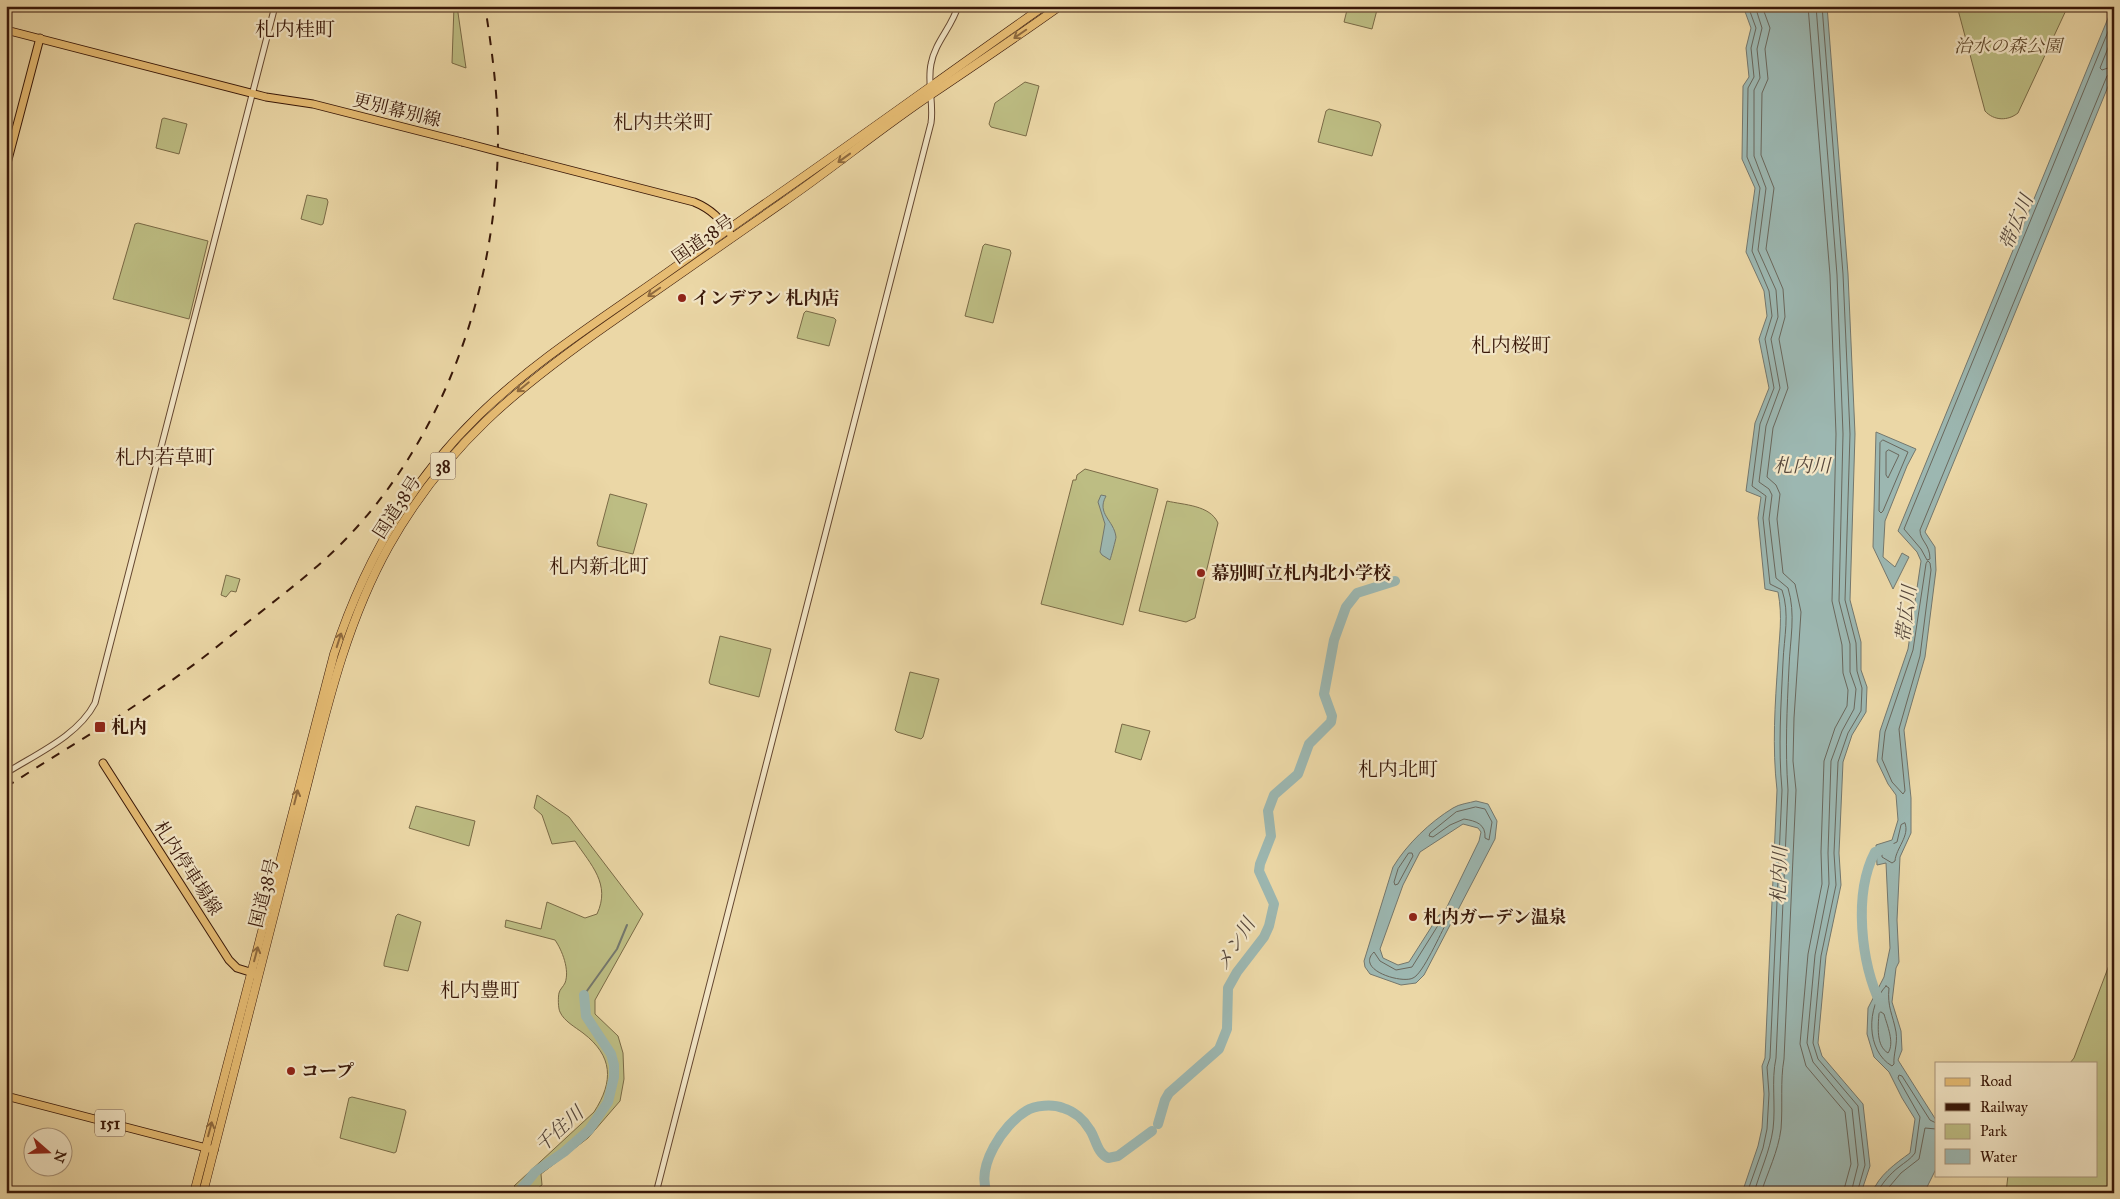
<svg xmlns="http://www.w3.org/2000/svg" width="2120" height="1199" viewBox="0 0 2120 1199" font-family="'IM FELL Great Primer','Noto Serif JP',serif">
<rect width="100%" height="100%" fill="#ebd7a6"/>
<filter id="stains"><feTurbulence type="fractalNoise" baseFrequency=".004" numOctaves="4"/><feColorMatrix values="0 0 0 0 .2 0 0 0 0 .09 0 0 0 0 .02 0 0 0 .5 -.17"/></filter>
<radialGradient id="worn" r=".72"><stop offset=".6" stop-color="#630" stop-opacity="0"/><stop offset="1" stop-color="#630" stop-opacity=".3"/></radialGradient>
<g fill="#bdbd83" stroke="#7a6a46">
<polygon points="454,6 457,6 466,68 452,63"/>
<polygon points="1348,6 1378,6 1372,29 1344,22"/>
<path d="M1957,6H2068L2018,113C2008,121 1994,121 1985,111Z"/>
<polygon points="1025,82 1039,86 1026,136 991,127 989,124 995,103"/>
<polygon points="1329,109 1379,122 1381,125 1372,156 1318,142 1326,111"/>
<polygon points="164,118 187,124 179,154 156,148 162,119"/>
<polygon points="307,195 327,199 328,202 323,224 321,225 301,219"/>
<polygon points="138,223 208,241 189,319 113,299 135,224"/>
<polygon points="985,244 1010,250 1011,253 993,323 965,316 983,246"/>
<polygon points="806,311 834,318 836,320 829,346 797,338 804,313"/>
<polygon points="1085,469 1158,489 1123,625 1041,604 1073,480 1076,480 1077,475"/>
<polygon points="610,494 647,504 633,554 598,546 597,543"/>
<path d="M1167,501C1184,505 1210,505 1218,523L1195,618L1186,622L1139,611Z"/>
<polygon points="226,575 240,579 236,592 231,591 226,597 221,595"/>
<polygon points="720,636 771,649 759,697 710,684 709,682"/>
<polygon points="910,672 939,679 923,737 921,739 897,732 895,730"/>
<polygon points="1122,724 1150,731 1141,760 1115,752"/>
<path d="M537,795L569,817L643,914L595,1000V1014L618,1036L623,1053L624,1079L620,1101L588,1138L541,1174L542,1185L531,1193H522L514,1186L594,1112C614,1081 613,1056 583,1033C575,1027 564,1021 560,1012C558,1008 558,997 559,993C560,989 563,987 565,983C570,970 562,950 555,940L505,927L506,920L541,929L547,902L585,918L597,914C611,884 591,865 575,841L552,844L542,815L534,808Z"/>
<polygon points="416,806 475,821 469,846 409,828"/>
<polygon points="398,914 421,922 408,971 384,966 384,963 396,916"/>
<polygon points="2114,952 2114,1193 2006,1193 2008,1175 2096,1175 2096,1063 2070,1063 2074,1058"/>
<polygon points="352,1097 405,1110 406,1112 396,1152 394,1153 340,1138 349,1098"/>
</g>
<g fill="#9cb7b1" stroke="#74776d" fill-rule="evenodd">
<path d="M1743,6H1827L1848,274L1855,434L1850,600L1861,642V670L1867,687L1866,712L1852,735L1843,762L1839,853L1841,885L1826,956L1818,1043L1822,1056L1863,1104L1870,1166L1861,1193H1742L1758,1146L1762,1128L1764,1094L1762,1066L1765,1058L1777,790C1772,747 1775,704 1778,661C1779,636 1783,618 1778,592L1765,589L1758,518L1761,497L1746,491L1755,423L1769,388L1759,339L1767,316L1764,291L1746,252L1755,188L1742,159L1743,86L1749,77L1746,48L1751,28Z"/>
<path d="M2113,6L2114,72L1925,532L1935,547L1936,570L1925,657L1904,730L1911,798V833L1900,857L1897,920L1899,962L1896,968L1892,1002L1901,1031L1902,1050L1898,1060L1936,1120V1169L1924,1193H1872C1879,1175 1895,1164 1910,1153L1915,1119L1902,1098L1889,1072L1874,1057L1867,1034L1868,1008L1884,977L1890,948L1886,863L1877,865L1876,845L1892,840L1898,820L1896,795L1888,784L1877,761L1880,731L1908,649L1921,561L1917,552L1898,531Z"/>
<polygon points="1876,432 1916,449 1907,466 1885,521 1883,557 1895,567 1902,553 1909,557 1893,589 1873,547"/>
<path d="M1101,495L1106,496C1096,514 1114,520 1116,537C1116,539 1111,557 1110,560L1102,555L1100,552L1105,524L1098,502Z"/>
<path d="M1476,801L1488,804L1497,821L1495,839L1424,975L1416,983L1401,985L1370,974L1365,967L1364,961L1393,867C1407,844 1430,822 1453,808C1459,804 1469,803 1476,801ZM1463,824L1478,828L1481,832L1479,841L1444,913L1439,915L1409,962L1398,965L1383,958L1380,949L1403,885L1420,852Z"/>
</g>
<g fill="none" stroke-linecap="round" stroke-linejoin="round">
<g stroke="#6a675c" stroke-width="1">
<polyline points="1808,6 1830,275 1836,434 1832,601 1842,645 1843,673 1848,690 1847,706 1835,728 1824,761 1821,852 1822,884 1808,954 1800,1044 1806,1066 1845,1112 1851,1164 1843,1193"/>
<polyline points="1816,6 1837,275 1843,434 1839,601 1850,644 1850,672 1856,689 1854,709 1842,731 1831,761 1828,853 1829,884 1815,955 1807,1043 1813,1062 1852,1109 1858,1165 1851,1193"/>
<polyline points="1822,6 1843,274 1850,434 1845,600 1856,643 1857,671 1862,688 1861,711 1848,733 1838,762 1834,853 1836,885 1821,956 1813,1043 1818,1059 1858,1106 1865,1165 1857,1193"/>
<path d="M2114,17L1904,529L1921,549L1927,560L1930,559C1930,544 1920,541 1920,530L2107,76L2114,72"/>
<polyline points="2114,33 2100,68 2102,70 2114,66"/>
<polygon points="1883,440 1908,452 1883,511 1881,513 1879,511 1880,443"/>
<polygon points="1889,450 1899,455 1888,478 1886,475 1886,452"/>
<polygon points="1928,561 1930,563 1931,570 1920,656 1899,729 1905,791 1903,794 1892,782 1882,759 1885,732 1913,650 1926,564"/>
<path d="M1476,807L1485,809L1492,822L1489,840L1485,838C1486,824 1476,821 1464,819L1450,825L1433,837L1429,836L1430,833L1456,812Z"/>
<path d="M1905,823C1910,836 1896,848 1895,861L1892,863L1882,857V849L1897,842L1901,825Z"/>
<polygon points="1409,853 1412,853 1413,856 1398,884 1395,885 1394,882 1398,869"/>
<path d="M1445,918L1447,922C1441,932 1423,974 1413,978C1402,984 1355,970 1374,952L1380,961L1396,970L1412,967L1442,919Z"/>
<path d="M1886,986L1889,988C1887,1007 1893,1015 1896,1032C1898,1044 1893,1055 1894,1064L1892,1066C1866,1051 1866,1007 1886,986Z"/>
<path d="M1881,1012L1884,1014C1887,1025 1895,1043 1888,1053C1876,1046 1878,1026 1879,1014Z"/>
<path d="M1747,1193L1763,1148L1767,1129L1769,1094L1767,1067L1770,1058L1782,790C1778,747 1781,705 1783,662C1784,637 1790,614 1782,590L1770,584L1763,518L1766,496L1752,486L1760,424L1774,388L1765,339L1772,316L1769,291L1752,251L1760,188L1747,157L1748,88L1754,77L1751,48L1756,28L1748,6"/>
<path d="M1754,1193C1760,1171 1770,1151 1773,1129C1776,1105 1771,1081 1776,1058L1788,790C1785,749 1787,709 1789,667C1790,640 1796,614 1788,588L1776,578L1769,519L1772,495L1769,489L1759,482L1766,426L1780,388L1771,339L1778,317L1776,290L1758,250L1766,188L1754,156V90L1760,78L1757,49L1762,28L1755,6"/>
<path d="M1761,1193C1768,1171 1778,1152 1781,1129C1783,1105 1780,1081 1784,1059L1796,790L1793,761L1794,718L1801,612L1795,584L1783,573L1777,519L1780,494L1776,485L1767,477L1773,428L1788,388L1779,339L1785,317L1783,289L1766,249L1774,188L1761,155L1762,93L1768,79L1765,49L1770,28L1762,6"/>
<path d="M1877,1193C1882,1183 1891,1173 1899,1167C1905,1162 1911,1159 1915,1153L1920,1117L1898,1078L1899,1075L1902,1076L1930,1120L1936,1123"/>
<polyline points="1884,1193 1901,1173 1919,1159 1925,1128 1936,1129"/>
</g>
<polyline stroke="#74776d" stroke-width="2" points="584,995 617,949 627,925"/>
<g stroke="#9cb7b1" stroke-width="10">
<path d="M1881,1005C1861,963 1853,894 1875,852L1890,847"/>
<polyline points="1158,1124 1165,1100 1169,1093 1219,1049 1227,1029 1228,988 1237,972 1264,937 1269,926 1274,904 1259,871 1260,864 1271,836 1268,811 1274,795 1298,774 1309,744 1331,722 1332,716 1324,694 1334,640 1346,607 1357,593 1395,581"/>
<polyline points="518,1193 535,1172 564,1152 589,1130 608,1102 614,1077 614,1065 611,1054 586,1016 584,995"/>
<path d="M987,1193C976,1166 1003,1125 1026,1111C1035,1105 1053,1104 1063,1108C1074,1111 1084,1120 1090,1130C1096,1139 1097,1153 1108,1158L1118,1156L1152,1131"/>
</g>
<g stroke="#654730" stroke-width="7">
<g id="minor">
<path d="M6,773C36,754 78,736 95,703L275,6"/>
<path d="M656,1193L931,123C934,104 927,83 931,64C935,42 952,27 958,6"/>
</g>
</g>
<g stroke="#381708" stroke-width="9">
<g id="major">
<polyline points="6,30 266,97 313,104 462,142"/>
<path d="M523,158L694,202C711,209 721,219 731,235"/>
<polyline points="6,167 40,38"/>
<polyline points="103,763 229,960 237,968 256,974"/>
<polyline points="6,1096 214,1150"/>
</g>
</g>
<g stroke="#381708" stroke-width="9">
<g id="highway">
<path d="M194,1193L334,654C363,565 410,482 478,416C526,369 583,331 638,293C680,264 721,234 763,205C857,140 950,72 1044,6"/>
<path d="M203,1193C235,1068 267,942 299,817C323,725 342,630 389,546C446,445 517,388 610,323C667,283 724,243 782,203C833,168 881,128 932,94C975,65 1018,36 1060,6"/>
</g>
</g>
<use href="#minor" stroke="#f2e5c5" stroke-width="5"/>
<use href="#major" stroke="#e6bc73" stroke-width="7"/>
<use href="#highway" stroke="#e6bc73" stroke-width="8"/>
<path stroke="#381708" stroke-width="2" stroke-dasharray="9 9" stroke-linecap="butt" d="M6,787C65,749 126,714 182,673C208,655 232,634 257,615C286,592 315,570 341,544C445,439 497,287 498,140C498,95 492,50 485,6"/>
<g stroke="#381708" stroke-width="9" stroke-linecap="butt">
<polyline id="major-bridge" points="462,142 523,158"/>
</g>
<use href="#major-bridge" stroke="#e6bc73" stroke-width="7"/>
</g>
<defs><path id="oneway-shaft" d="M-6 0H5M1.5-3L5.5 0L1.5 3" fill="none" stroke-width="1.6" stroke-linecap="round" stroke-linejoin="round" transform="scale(1.25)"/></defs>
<g stroke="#8f6a3e">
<use href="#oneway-shaft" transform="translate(1020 34) rotate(145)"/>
<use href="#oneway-shaft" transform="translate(844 158) rotate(144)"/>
<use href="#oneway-shaft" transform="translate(654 292) rotate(145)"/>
<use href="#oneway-shaft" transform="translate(523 387) rotate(141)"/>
<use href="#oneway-shaft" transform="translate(339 640) rotate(-72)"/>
<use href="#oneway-shaft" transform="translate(296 797) rotate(-76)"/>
<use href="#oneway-shaft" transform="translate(256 954) rotate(-75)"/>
<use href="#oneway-shaft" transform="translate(210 1129) rotate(-75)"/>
</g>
<g fill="#8f2418" stroke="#f2e5c5" stroke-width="2">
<circle cx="682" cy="298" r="5"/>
<circle cx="1201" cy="573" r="5"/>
<rect x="94" y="721" width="12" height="12" rx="2.5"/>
<circle cx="1413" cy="917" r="5"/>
<circle cx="291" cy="1071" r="5"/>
</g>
<g text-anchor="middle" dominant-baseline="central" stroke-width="4.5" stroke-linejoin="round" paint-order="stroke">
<g fill="#f2e5c5" stroke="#705541" stroke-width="1">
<rect x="430.5" y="452.5" width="25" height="27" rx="4"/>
<rect x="95" y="1109.5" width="30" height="27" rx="4"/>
</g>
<g font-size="16" font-weight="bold" fill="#381708">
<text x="443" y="466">38</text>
<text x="110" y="1123">151</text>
</g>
<g font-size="18" font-style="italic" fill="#60492d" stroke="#f2e5c5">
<text x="2008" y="46">治水の森公園</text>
</g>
<g font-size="18" fill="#381708" stroke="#f2e5c5">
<text transform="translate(397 110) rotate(14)">更別幕別線</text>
<text transform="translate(703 239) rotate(-35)">国道38号</text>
<text transform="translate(397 507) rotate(-57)">国道38号</text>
<text transform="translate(188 868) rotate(57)">札内停車場線</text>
<text transform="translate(264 893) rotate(-76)">国道38号</text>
</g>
<g font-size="18" font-weight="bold" fill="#381708" stroke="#f2e5c5" text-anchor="start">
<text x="692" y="298">インデアン 札内店</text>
<text x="1211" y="573">幕別町立札内北小学校</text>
<text x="111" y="727">札内</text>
<text x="1423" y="917">札内ガーデン温泉</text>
<text x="301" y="1071">コープ</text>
</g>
<g font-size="19" font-style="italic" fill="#56473b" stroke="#f2e5c5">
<text transform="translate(2016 222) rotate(-67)">帯広川</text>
<text x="1802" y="465">札内川</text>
<text transform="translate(1906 614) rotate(-83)">帯広川</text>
<text transform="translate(1779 875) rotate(-88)">札内川</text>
<text transform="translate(1235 944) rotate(-58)">メン川</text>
<text transform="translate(559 1129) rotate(-42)">千住川</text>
</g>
<g font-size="20" fill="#381708" stroke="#f2e5c5">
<text x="295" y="29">札内桂町</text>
<text x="663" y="122">札内共栄町</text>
<text x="1511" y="345">札内桜町</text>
<text x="165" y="457">札内若草町</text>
<text x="599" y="566">札内新北町</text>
<text x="1398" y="769">札内北町</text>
<text x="480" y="990">札内豊町</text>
</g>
</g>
<rect width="2120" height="1199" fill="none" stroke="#ebd7a6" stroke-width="25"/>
<rect x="8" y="8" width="2105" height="1184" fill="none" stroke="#381708" stroke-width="2.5"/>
<rect x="12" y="12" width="2095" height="1174" fill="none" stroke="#381708"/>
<rect x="1935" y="1062" width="162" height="115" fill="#f2e5c5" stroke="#a89379"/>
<rect x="1945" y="1078" width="25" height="8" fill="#e6bc73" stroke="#a89379"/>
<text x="1980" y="1086" font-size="15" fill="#381708">Road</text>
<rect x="1945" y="1103" width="25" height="8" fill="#381708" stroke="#a89379"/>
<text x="1980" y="1112" font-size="15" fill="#381708">Railway</text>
<rect x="1945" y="1124" width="25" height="15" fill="#bdbd83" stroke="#a89379"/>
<text x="1980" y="1136" font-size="15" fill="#381708">Park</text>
<rect x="1945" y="1149" width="25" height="15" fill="#9cb7b1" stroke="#a89379"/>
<text x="1980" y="1162" font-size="15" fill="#381708">Water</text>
<g transform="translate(48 1152) rotate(110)"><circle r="24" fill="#f2e5c5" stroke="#a89379"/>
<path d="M0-4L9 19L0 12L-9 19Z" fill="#8f2418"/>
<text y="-8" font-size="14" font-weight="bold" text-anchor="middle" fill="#381708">N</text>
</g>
<rect width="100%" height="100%" filter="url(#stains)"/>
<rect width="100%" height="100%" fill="url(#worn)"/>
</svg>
